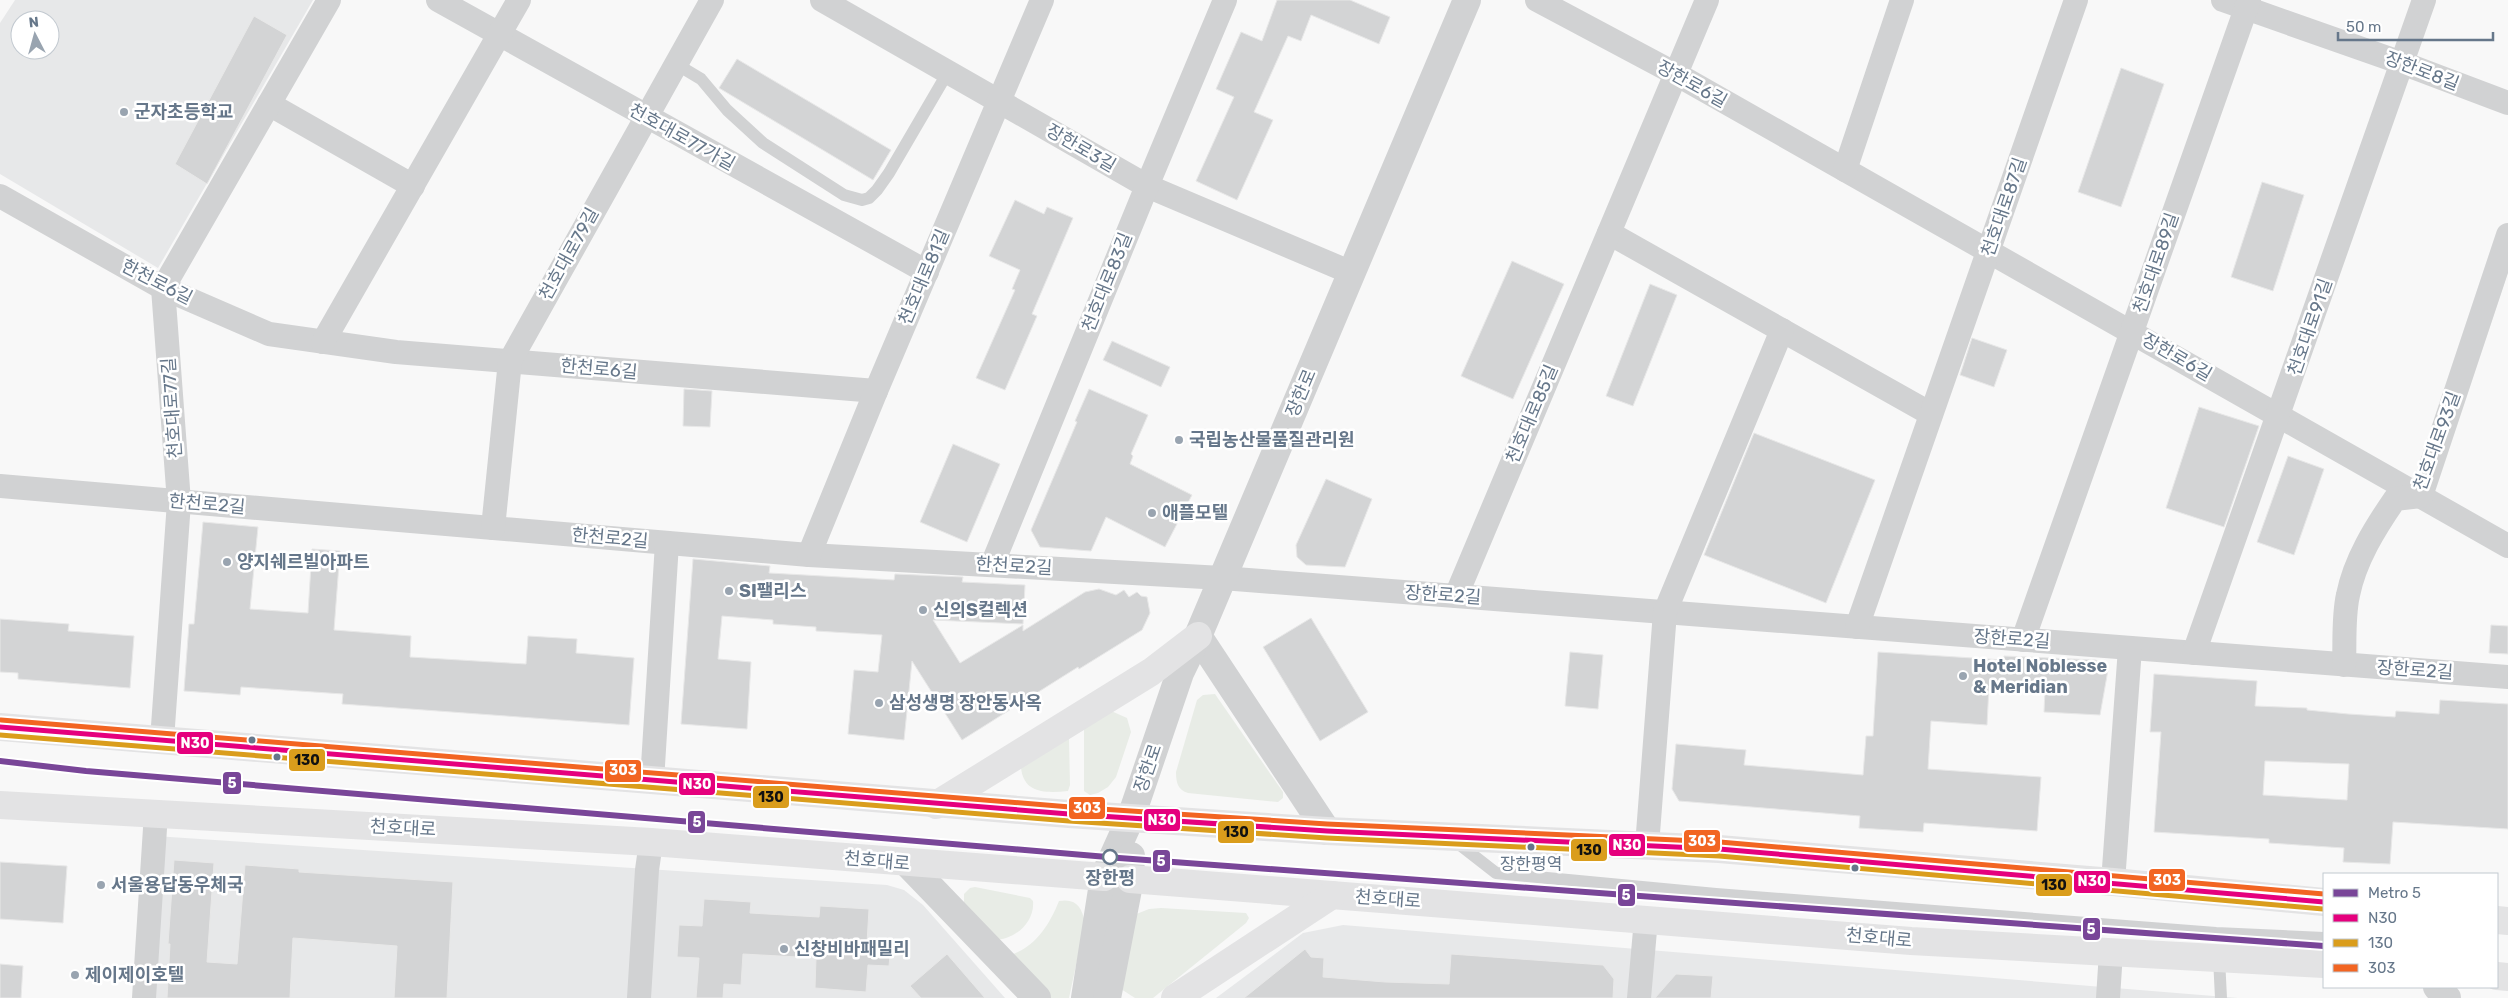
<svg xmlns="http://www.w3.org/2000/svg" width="2508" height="998" viewBox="0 0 2508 998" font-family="Rubik,'Noto Sans KR',sans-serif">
<rect width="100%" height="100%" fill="#f8f8f8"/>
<g fill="#e7e8e9" fill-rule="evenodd">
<path d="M15,0H313L158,268L0,174V23ZM20,20H50V50H20Z"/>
<polygon points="155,836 887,885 904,890 923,905 1005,998 144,998"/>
<polygon points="1343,925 2238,998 1216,998 1303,933"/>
</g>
<g fill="#e8ece6">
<path d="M1215,694L1283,792V798L1278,802L1188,793C1178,790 1176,783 1176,772L1197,700L1203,695Z"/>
<polygon points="1109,710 1127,718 1131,732 1116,777 1108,787 1098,793 1090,795 1084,791 1084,726"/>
<path d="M1069,738L1070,785L1068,791C1046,793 1024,794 1021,768Z"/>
<path d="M975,887L1030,898L1033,901C1035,922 1015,940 994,940L964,903V894L970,888Z"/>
<path d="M1059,901C1076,898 1082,907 1085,923L1069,998H1048L1007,956C1034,949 1049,926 1059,901Z"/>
<polygon points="1161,908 1246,913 1249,918 1246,923 1153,998 1135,998 1121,989 1134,915 1149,909"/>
</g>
<g fill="#d3d4d5" stroke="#e8e8e8" fill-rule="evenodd">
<polygon points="1277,0 1350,0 1390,17 1379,44 1311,15 1301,41 1288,36 1254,112 1273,120 1237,200 1196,181 1234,97 1216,89 1241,32 1262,41"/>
<polygon points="254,16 287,35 207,184 175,164"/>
<polygon points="737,59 891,150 873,180 719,88"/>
<polygon points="2121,68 2164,84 2121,207 2078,192"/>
<polygon points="2262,182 2304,195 2273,291 2231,277"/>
<polygon points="1015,200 1044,214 1047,207 1073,218 1032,314 1037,316 1005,390 976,378 1015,290 1012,289 1020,270 989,256"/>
<polygon points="1512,261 1564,284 1513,399 1461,376"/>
<polygon points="1650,284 1677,295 1633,406 1606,396"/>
<polygon points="1972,338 2007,350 1994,387 1960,375"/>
<polygon points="1112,341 1170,367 1161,387 1103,360"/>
<polygon points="684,389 712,391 710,427 683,426"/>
<polygon points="1089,389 1148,415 1131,454 1133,456 1130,464 1192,495 1165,547 1106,517 1091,551 1040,547 1031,530 1077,422 1075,421"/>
<polygon points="2199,407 2259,426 2224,527 2166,508"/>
<polygon points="1754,433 1875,480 1826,603 1704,555"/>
<polygon points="953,444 1000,464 967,542 920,522"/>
<polygon points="2288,456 2324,469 2294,555 2257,542"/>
<polygon points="1326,479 1372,499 1345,567 1306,565 1297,557 1296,545"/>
<polygon points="203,522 258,527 250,609 308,613 312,549 340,551 334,630 411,636 410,657 526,664 528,636 577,639 576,653 634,658 629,725 342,704 343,694 241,687 240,695 184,691 189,624 194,624"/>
<polygon points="693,559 770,566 769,573 894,580 895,574 963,577 962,582 1025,585 1023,624 933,620 960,663 1023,625 1023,631 1085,592 1099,589 1116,595 1124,590 1129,597 1137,592 1141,596 1147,597 1150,613 1142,630 1079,669 1078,667 962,740 912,661 904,740 848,734 854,670 878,672 882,635 816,631 816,627 773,624 773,620 722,616 718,659 751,662 747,729 681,724"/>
<polygon points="1311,618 1368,712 1320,741 1263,647"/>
<polygon points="0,619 69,624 68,631 134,636 130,688 18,679 18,673 0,672"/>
<polygon points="2491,625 2508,626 2508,654 2489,653"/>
<polygon points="1570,652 1603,655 1598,709 1565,706"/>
<polygon points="1878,652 2004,660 2004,656 2096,660 2108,670 2100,715 2044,712 2045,689 1989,686 1987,725 1931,721 1928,769 2041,777 2037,831 1924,823 1923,832 1859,828 1860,816 1679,801 1672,789 1676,744 1746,750 1744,765 1863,775 1866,736 1873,736"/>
<path d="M2154,674L2257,681L2255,706L2307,708V710L2348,714L2395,717L2396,711L2439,714L2440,700L2508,704V829L2393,822L2390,864L2343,862L2344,848L2269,843V839L2154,832L2161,732H2150ZM2265,761L2349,764L2347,800L2263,795Z"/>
<polygon points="174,860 214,863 207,962 237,964 245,865 299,869 299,872 453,882 447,998 394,998 397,946 293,938 290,998 167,998 170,944 168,944"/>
<polygon points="0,862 67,866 63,923 0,919"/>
<polygon points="704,899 751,902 750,913 819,917 820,906 869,909 867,943 891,945 889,966 868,965 866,992 815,988 816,958 743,954 741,985 724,984 723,998 696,998 699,958 677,957 679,925 702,926"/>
<polygon points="1305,949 1311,957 1324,958 1323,977 1385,982 1449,984 1451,954 1603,965 1614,979 1613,998 1244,998"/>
<polygon points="947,954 985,998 921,998 910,986"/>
<polygon points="0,964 23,966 21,998 0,998"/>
<polygon points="1676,974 1713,976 1711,998 1655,998"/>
</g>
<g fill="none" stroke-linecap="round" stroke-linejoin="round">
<g stroke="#d1d2d3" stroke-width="12">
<polyline points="676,64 701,79 727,110 763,143 844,195 862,200 869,198 877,190 889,173 948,72"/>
<polyline points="1455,841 1496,873 1716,894 2216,933 2324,938"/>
<polyline points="2219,958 2221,998"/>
</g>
<g stroke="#d1d2d3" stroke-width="24">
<polyline points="438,0 927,272"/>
<polyline points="822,0 1147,186 1352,273"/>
<polyline points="1537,0 1676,74 2508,546"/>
<polyline points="2223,0 2402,63 2508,103"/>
<polyline points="269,104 413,186"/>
<polyline points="1845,170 1902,0"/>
<polyline points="0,196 163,288 269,334 396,352 876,391"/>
<polyline points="1609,233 1931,414"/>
<polyline points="323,342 519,0"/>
<polyline points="0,486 809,555 1222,578 2508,677"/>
<polyline points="493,528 510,361 712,0"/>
<polyline points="809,555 876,391 1042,0"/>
<polyline points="992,565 1147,186 1225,0"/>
<polyline points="1456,596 1707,0"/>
<polyline points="1857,627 2076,0"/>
<polyline points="2023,640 2249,0"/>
<polyline points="2194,653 2424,0"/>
<path d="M2344,665C2345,642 2343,617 2348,595C2355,560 2375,528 2395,499L2421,496L2508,235"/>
<polyline points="162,740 179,502 163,288 329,0"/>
<polyline points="652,781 667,543"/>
<polyline points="1647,846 1665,612 1782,330"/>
<polyline points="2113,882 2130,648"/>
<polyline points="144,998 156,813"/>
<polyline points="639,998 647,870 651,842"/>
<polyline points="1639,998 1646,919"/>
<polyline points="2108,998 2111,952"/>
</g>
<g stroke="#d1d2d3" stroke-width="28">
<polyline points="1198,636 1327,831"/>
<polyline points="907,863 1037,998"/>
<polyline points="2437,987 2447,998"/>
<polyline points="1085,998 1104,877 1131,817 1180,673 1198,636 1467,0"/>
<polyline points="1107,998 1130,879 1131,856"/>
</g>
<g stroke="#e3e3e4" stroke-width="28">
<polyline points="0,727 1069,814 1327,831 1719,849 2113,882 2324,902"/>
<polyline points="0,805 651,842 1104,877"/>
<polyline points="936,805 1151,672 1198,636"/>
<polyline points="1130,879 1911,941 2324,964"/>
<polyline points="2497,920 2508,921"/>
<polyline points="2497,976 2508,977"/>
<polyline points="1175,998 1332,895"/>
</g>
<g stroke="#fff" stroke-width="9">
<polyline id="bus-1" points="0,727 1069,814 1327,831 1719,849 2324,902"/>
</g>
<g stroke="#fff" stroke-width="9">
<polyline id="bus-2" points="0,735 1069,821 1327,838 1719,856 2323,909"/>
</g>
<g stroke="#fff" stroke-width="9">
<polyline id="bus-3" points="1,720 1070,807 1327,824 1720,842 2324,894"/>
</g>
<use href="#bus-1" stroke="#e5007d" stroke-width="5"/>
<use href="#bus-2" stroke="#da9d1c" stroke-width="5"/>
<use href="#bus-3" stroke="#f26522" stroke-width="5"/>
<g stroke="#fff" stroke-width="10">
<polyline id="metro-1" points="0,761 86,771 1119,858 2324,946"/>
</g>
<use href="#metro-1" stroke="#794698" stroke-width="6"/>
</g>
<g fill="#99a4b0" stroke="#fff" stroke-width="2">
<circle cx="124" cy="112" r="5"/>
<circle cx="1179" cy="440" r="5"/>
<circle cx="1152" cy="513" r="5"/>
<circle cx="227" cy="562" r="5"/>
<circle cx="729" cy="591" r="5"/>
<circle cx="923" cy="610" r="5"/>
<circle cx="1963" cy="676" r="5"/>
<circle cx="879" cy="703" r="5"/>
<circle cx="101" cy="885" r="5"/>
<circle cx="784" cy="949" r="5"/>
<circle cx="75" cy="975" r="5"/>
</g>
<g fill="#66778a" stroke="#fff" stroke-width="2">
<circle cx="252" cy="740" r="4.5"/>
<circle cx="277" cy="757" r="4.5"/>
<circle cx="1531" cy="847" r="4.5"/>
<circle cx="1855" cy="868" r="4.5"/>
</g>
<circle fill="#fff" stroke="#66778a" stroke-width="2.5" cx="1110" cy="857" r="7"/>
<g text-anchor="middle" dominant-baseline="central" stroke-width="5" stroke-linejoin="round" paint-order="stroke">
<g font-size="17" fill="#66778a" stroke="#fff">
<text x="1531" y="864">장한평역</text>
</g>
<g font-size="18" fill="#66778a" stroke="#fff">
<text transform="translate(2422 71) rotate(21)">장한로8길</text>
<text transform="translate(1692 84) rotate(29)">장한로6길</text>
<text transform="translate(682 137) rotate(29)">천호대로77가길</text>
<text transform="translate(1081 148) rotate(30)">장한로3길</text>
<text transform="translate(2004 207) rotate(-71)">천호대로87길</text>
<text transform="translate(569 254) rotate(-61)">천호대로79길</text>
<text transform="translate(2156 263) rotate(-71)">천호대로89길</text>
<text transform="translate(924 277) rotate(-67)">천호대로81길</text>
<text transform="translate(157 282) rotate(27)">한천로6길</text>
<text transform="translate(1107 282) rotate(-68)">천호대로83길</text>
<text transform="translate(2310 327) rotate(-71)">천호대로91길</text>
<text transform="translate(2177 357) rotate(30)">장한로6길</text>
<text transform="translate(599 369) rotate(5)">한천로6길</text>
<text transform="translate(1301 393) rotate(-67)">장한로</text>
<text transform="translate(172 408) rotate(-94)">천호대로77길</text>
<text transform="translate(1532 414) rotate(-67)">천호대로85길</text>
<text transform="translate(2437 441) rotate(-70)">천호대로93길</text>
<text transform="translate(207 504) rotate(5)">한천로2길</text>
<text transform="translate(610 538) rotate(5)">한천로2길</text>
<text transform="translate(1014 566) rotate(3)">한천로2길</text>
<text transform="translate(1443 595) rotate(4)">장한로2길</text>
<text transform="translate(2012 639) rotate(4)">장한로2길</text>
<text transform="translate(2415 670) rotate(4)">장한로2길</text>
<text transform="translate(1148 768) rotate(-71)">장한로</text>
<text transform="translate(403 828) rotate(3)">천호대로</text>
<text transform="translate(877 861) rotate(5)">천호대로</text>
<text transform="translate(1388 899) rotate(4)">천호대로</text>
<text transform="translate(1879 938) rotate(5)">천호대로</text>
</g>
<g font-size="18" font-weight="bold" fill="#66778a" stroke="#fff" text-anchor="start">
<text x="134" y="112">군자초등학교</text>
<text x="1189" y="440">국립농산물품질관리원</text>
<text x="1162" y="513">애플모텔</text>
<text x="237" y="562">양지쉐르빌아파트</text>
<text x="739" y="591">SI팰리스</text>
<text x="933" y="610">신의S컬렉션</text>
<text x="1973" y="666">Hotel Noblesse<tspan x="1973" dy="21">&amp; Meridian</tspan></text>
<text x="889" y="703">삼성생명 장안동사옥</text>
<text x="111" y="885">서울용답동우체국</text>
<text x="794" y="949">신창비바패밀리</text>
<text x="85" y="975">제이제이호텔</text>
</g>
<g font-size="18" font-weight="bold" fill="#66778a" stroke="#fff">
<text x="1110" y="878">장한평</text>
</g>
</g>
<g stroke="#fff" stroke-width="2">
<rect x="176" y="731" width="38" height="24" rx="5" fill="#e5007d"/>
<rect x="288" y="748" width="38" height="24" rx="5" fill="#da9d1c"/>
<rect x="604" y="759" width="38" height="24" rx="5" fill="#f26522"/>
<rect x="222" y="771" width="20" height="24" rx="5" fill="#794698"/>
<rect x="678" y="772" width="38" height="24" rx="5" fill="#e5007d"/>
<rect x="752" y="785" width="38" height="24" rx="5" fill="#da9d1c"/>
<rect x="1068" y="796" width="38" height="24" rx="5" fill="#f26522"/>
<rect x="1143" y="808" width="38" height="24" rx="5" fill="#e5007d"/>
<rect x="687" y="810" width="19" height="24" rx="5" fill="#794698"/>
<rect x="1217" y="820" width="38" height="24" rx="5" fill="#da9d1c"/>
<rect x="1683" y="829" width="38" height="24" rx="5" fill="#f26522"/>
<rect x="1608" y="833" width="38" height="24" rx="5" fill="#e5007d"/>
<rect x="1570" y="838" width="38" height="24" rx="5" fill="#da9d1c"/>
<rect x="1152" y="849" width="19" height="24" rx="5" fill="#794698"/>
<rect x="2148" y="868" width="38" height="24" rx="5" fill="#f26522"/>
<rect x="2073" y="870" width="38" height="24" rx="5" fill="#e5007d"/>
<rect x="2035" y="873" width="38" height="24" rx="5" fill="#da9d1c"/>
<rect x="1617" y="883" width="19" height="24" rx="5" fill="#794698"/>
<rect x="2082" y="917" width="19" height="24" rx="5" fill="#794698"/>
</g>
<g font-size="14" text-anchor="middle" font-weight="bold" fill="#fff">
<text x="195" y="748">N30</text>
<text x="623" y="775">303</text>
<text x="232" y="788">5</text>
<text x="697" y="789">N30</text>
<text x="1087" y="813">303</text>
<text x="1162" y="825">N30</text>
<text x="697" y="827">5</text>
<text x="1702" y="846">303</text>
<text x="1627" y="850">N30</text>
<text x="1161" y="866">5</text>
<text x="2167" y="885">303</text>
<text x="2092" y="886">N30</text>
<text x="1626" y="900">5</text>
<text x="2091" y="934">5</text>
</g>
<g font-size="14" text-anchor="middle" font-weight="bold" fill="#111">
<text x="307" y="765">130</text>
<text x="771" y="802">130</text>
<text x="1236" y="837">130</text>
<text x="1589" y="855">130</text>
<text x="2054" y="890">130</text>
</g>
<rect x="2323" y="873" width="175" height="115" fill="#ffffff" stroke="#c2c9d0"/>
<rect x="2333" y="889" width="25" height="8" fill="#794698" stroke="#c2c9d0"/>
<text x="2368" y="898" font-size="15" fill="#66778a">Metro 5</text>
<rect x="2333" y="914" width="25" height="8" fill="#e5007d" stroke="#c2c9d0"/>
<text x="2368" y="923" font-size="15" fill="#66778a">N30</text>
<rect x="2333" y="939" width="25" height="8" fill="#da9d1c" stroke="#c2c9d0"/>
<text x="2368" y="948" font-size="15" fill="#66778a">130</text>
<rect x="2333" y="964" width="25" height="8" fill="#f26522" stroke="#c2c9d0"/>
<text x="2368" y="973" font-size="15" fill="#66778a">303</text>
<g transform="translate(35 35) rotate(354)"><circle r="24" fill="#ffffff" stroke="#c2c9d0"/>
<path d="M0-4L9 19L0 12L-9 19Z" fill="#99a4b0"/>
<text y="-8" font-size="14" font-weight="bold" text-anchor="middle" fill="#66778a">N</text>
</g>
<path d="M2338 32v8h155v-8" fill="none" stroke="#66778a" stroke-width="2.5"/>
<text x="2346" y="32" font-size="15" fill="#66778a" stroke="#ffffff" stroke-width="4" paint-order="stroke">50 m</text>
</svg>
